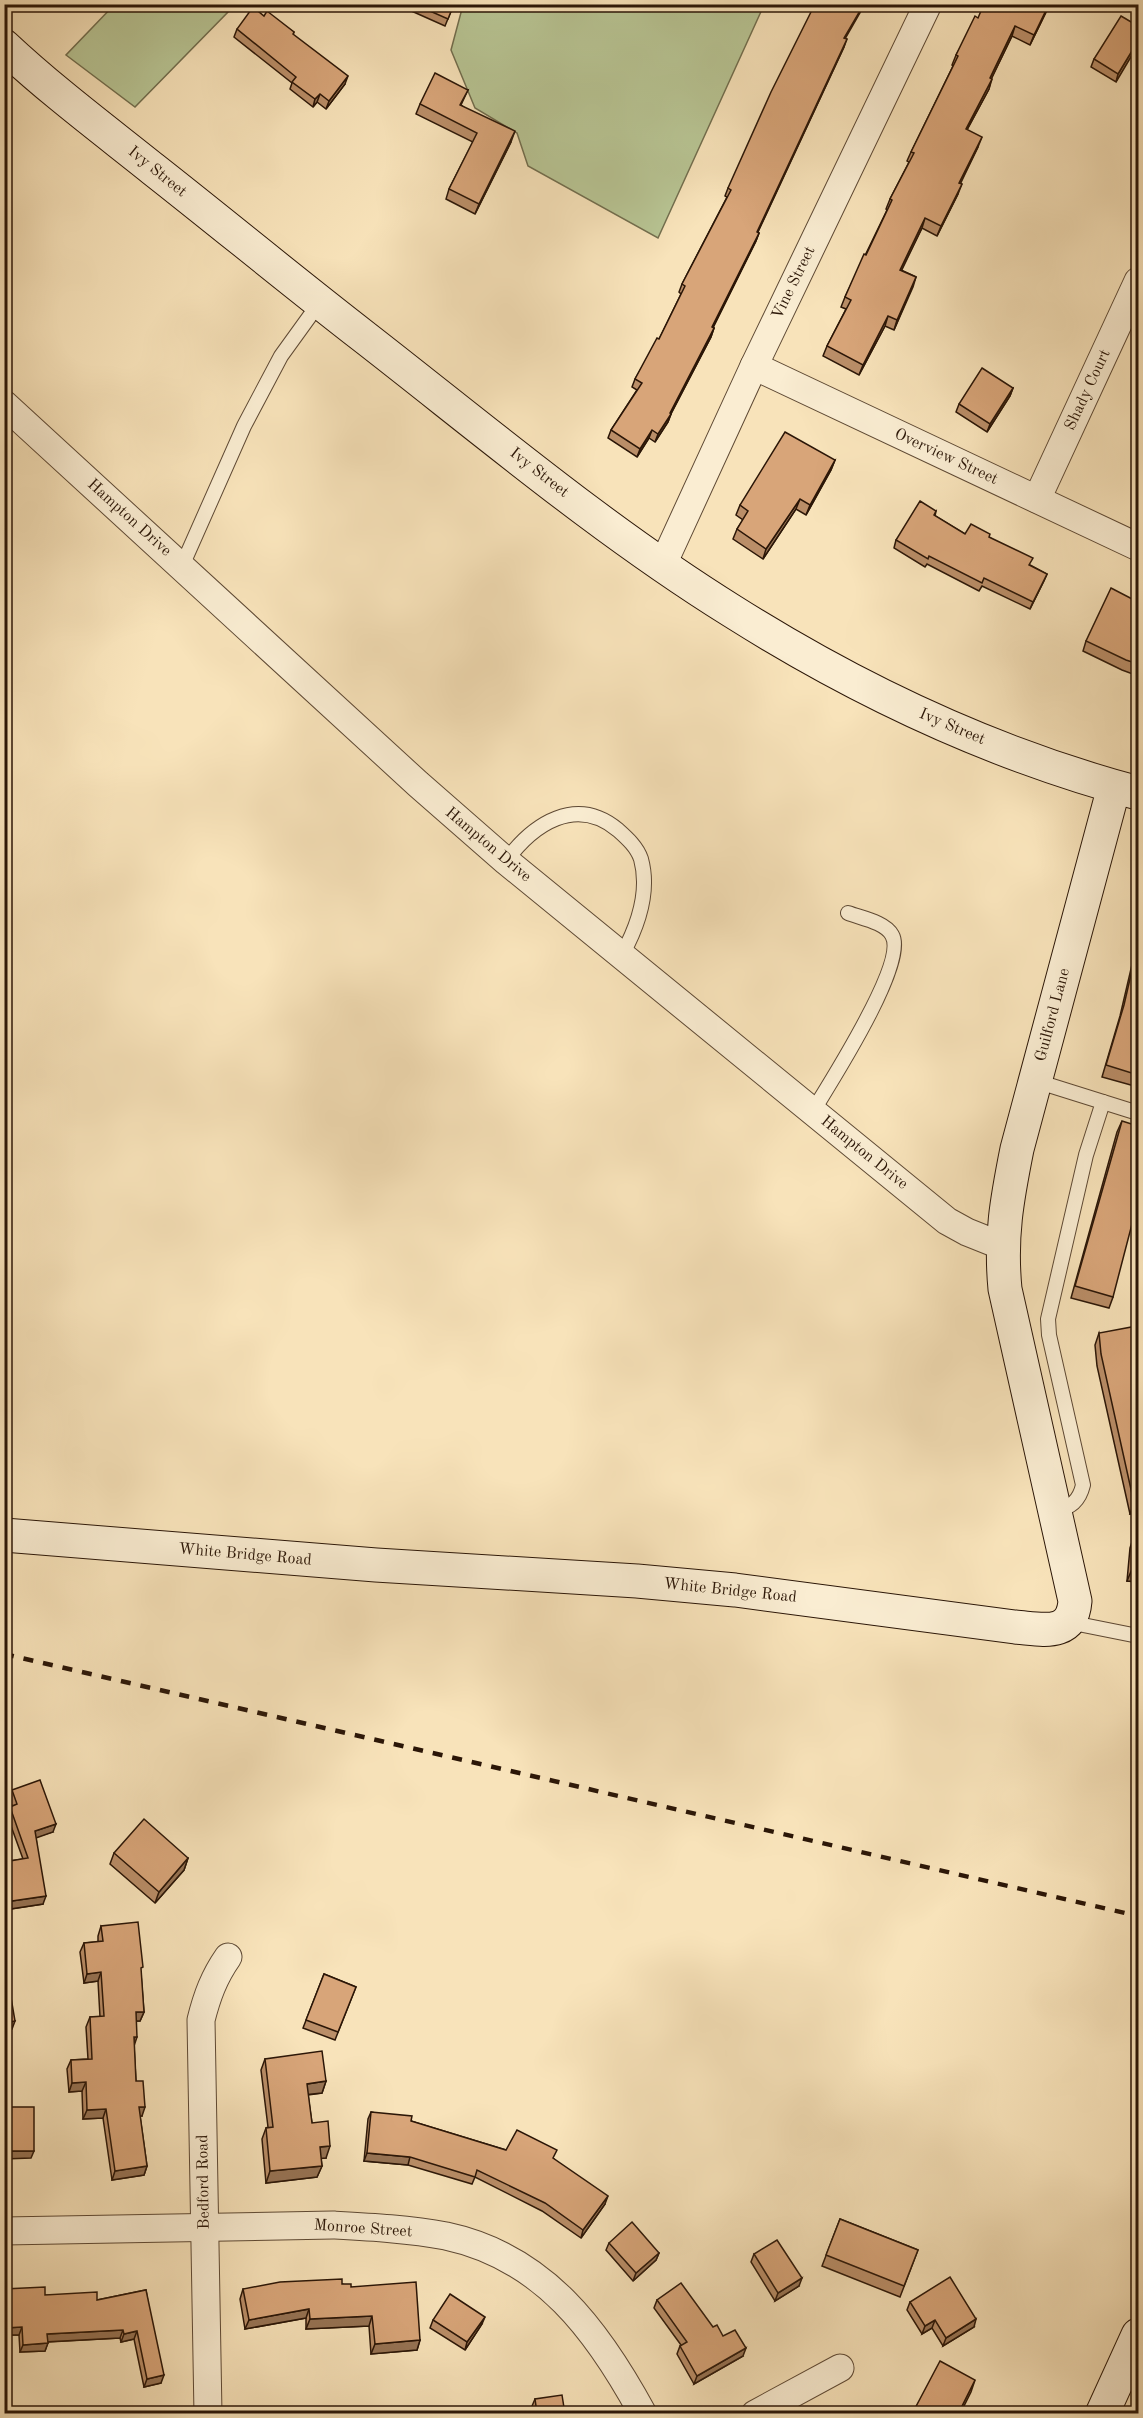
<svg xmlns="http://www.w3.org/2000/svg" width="1143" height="2418" viewBox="0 0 1143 2418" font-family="'Old Standard TT',serif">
<rect width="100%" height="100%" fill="#f8e3ba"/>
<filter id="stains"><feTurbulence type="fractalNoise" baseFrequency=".00333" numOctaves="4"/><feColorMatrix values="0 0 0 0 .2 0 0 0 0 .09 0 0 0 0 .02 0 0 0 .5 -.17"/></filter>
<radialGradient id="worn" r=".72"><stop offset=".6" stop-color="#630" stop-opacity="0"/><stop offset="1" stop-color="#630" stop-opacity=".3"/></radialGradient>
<g fill="#b8c594" stroke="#726e4e" stroke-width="1.5">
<polygon points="115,4 231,4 231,5 228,12 135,107 66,55"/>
<polygon points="463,5 764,5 658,238 528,166 517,133 475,108 451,50"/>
</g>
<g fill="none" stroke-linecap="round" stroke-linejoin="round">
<g stroke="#5e4934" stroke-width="16">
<g id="lane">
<polyline points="182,566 244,426 281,356 320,302"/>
<path d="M506,861C533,824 576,795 618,830C627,838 637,847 641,859C650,892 638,926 622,955"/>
<polyline points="1036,1081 1138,1113"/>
<path d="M813,1111C830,1083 908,962 892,935C885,922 861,918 848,913"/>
<path d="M1055,1513C1071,1506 1079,1502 1083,1485L1049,1335L1048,1319L1086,1155L1103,1102"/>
<polyline points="1068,1622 1138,1636"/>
</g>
</g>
<g stroke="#5e4934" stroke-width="29">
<g id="street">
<polyline points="754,366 1138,547"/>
<polyline points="4,404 418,784 506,861 947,1221 967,1232 1002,1246"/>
<polyline points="1037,499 1138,281"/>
<polyline points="663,564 754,366 928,4"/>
<path d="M4,2231L333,2225C370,2227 409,2229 446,2236C544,2257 598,2331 643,2414"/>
<path d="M208,2414L201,2020C207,1996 214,1977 228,1957"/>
<polyline points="755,2414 840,2368"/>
</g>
</g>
<g stroke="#2b1607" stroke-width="35">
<g id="secondary">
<path d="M4,46C51,90 103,129 153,169C223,224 292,281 363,336C484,430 602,530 732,611C857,690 995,755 1138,793"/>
<path d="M4,1535L376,1565L637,1581L735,1590L1015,1627C1042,1629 1072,1638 1075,1601L1005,1289C1000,1237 1007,1199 1017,1149L1114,787"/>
<polyline points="1102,2414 1138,2335"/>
</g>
</g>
<use href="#lane" stroke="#faedd2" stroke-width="14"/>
<use href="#street" stroke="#faedd2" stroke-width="27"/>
<use href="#secondary" stroke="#faedd2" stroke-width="33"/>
<polyline stroke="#2b1607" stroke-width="4.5" stroke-dasharray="10 10" stroke-linecap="butt" points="4,1654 1138,1916"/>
</g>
<g fill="#ba8e68" stroke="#2b1607" stroke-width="1.5">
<polygon points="409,4 454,4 445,26 407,9"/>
<polygon points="1050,4 1030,45 1012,36 991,79 989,89 967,130 978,147 960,183 958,194 937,236 922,228 901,270 916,277 894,330 885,326 859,375 823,356 827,346 846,309 841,307 845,297 887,210 886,209 890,199 909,162 907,161 911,152 953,66 952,65 956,55 978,18"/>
<polygon points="264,16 294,32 293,35 345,84 326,109 317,102 313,107 290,89 292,83 234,37 237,29"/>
<polygon points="1138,26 1116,82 1091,67 1094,59"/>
<polygon points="846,39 844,47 758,232 759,233 756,241 713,328 714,328 711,337 671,414 668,422 655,442 649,438 637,457 608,438 611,430 637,390 632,387 635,379 659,339 681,294 679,292 682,284 727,197 725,196 728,188"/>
<polygon points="468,90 461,105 511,142 475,214 446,199 449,189 473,142 416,114 420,104"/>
<polygon points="1013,388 1010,396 987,432 956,412 959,404"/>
<polygon points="835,460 831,470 806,515 796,509 763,559 733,539 737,529 743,520 736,515 740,505"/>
<polygon points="936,511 935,516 965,534 989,537 1030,565 1047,574 1030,609 982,586 979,591 927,564 925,567 894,548 896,540"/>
<polygon points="1138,602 1138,676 1122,670 1083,651 1086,641"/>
<polygon points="1138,939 1138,1087 1102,1077 1120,1016"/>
<polygon points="1122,1121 1113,1297 1109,1308 1071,1298 1117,1132"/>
<polygon points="1099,1333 1138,1512 1130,1514 1097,1366 1095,1345"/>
<polygon points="1134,1536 1138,1537 1138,1582 1127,1581 1130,1548"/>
<polygon points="12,1790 53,1832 36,1837 43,1904 4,1910 4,1862 23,1859 7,1815 10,1807 12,1806 9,1798"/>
<polygon points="114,1853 188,1858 184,1870 155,1903 110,1864"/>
<polygon points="101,1926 141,1974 144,2012 140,2021 136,2021 134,2046 136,2081 142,2116 140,2116 147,2166 144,2175 112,2180 103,2118 83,2119 82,2091 69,2092 67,2069 71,2060 88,2059 86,2027 90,2017 100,2017 98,1981 84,1983 80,1952 84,1943 98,1942 98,1936"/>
<polygon points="324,1974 356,1987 335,2040 303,2028"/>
<polygon points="265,2059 326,2081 322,2093 308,2095 312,2123 326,2158 321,2158 322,2166 317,2177 266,2183 262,2139 266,2128 268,2127 261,2070"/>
<polygon points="371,2112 411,2121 506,2150 554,2159 605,2204 581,2238 542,2211 475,2177 472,2184 408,2165 364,2161 368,2119"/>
<polygon points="840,2219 918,2250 900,2297 822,2266"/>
<polygon points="609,2243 659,2253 656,2260 633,2281 606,2250"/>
<polygon points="754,2254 799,2286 775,2301 751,2262"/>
<polygon points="342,2284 351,2287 420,2340 417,2350 371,2354 369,2326 306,2329 306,2318 245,2329 240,2299 243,2289"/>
<polygon points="4,2289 45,2295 97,2300 146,2290 161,2383 144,2387 134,2339 121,2342 120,2338 48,2342 45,2351 20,2352 19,2335 4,2335"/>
<polygon points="657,2300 713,2327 743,2356 694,2384 677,2354 680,2346 681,2345 654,2308"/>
<polygon points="910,2302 974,2327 943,2346 932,2328 922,2334 907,2310"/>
<polygon points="433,2320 482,2324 465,2350 430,2328"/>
<polygon points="535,2399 565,2414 533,2414 532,2406"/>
</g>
<g fill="#977455" stroke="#2b1607" stroke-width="1.5">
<polygon points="864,4 865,4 841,46 844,38"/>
<polygon points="1049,4 1050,4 1030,45 1034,35"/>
<polygon points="1015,26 1012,36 987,88 990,78"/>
<polygon points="847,39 844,47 754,240 757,232"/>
<polygon points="1138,41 1138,45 1116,82 1118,74"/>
<polygon points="348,76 345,84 326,109 329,101"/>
<polygon points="992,79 989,89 962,139 966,129"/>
<polygon points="320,94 317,102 313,107 315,99"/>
<polygon points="515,131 511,142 475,214 479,204"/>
<polygon points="982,137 978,147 956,193 959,183"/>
<polygon points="962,184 958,194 937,236 941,226"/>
<polygon points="925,218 922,228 897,280 900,270"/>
<polygon points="759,233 756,241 709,335 712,327"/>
<polygon points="916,277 913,287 894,330 897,320"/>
<polygon points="888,316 885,326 859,375 863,365"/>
<polygon points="714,328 711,337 667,421 670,413"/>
<polygon points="1013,388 1010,396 987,432 990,424"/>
<polygon points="671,414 668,422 655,442 658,434"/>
<polygon points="652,430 649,438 637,457 640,449"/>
<polygon points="835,460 831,470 806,515 810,505"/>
<polygon points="800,499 796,509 763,559 766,549"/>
<polygon points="1047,574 1044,581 1030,609 1033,602"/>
<polygon points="1138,1502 1138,1512 1130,1514 1134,1503"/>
<polygon points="1132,1569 1138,1570 1138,1582 1127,1581"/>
<polygon points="56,1824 53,1832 33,1839 35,1831"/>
<polygon points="188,1858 184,1870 155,1903 159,1892"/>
<polygon points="46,1896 43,1904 4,1910 5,1902"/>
<polygon points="101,1972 98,1981 84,1983 87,1974"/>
<polygon points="136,2012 144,2012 140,2021 133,2021"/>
<polygon points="15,2021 12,2029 4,2030 4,2023"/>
<polygon points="134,2037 137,2037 134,2046"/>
<polygon points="326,2081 322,2093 303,2095 307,2084"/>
<polygon points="86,2082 82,2091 69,2092 72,2083"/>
<polygon points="139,2107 145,2107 142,2116 136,2116"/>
<polygon points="106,2109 103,2118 83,2119 87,2110"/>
<polygon points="330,2146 326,2158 316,2159 320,2147"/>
<polygon points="4,2151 34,2151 31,2158 4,2159"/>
<polygon points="367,2153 410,2157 408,2165 364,2161"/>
<polygon points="147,2166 144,2175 112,2180 115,2171"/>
<polygon points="322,2166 317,2177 266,2183 270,2171"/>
<polygon points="608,2196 605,2204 581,2238 583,2230"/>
<polygon points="659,2253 656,2260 633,2281 636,2273"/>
<polygon points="802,2278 799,2286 775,2301 778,2293"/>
<polygon points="309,2309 306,2318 245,2329 249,2320"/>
<polygon points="372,2316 369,2326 306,2329 310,2319"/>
<polygon points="485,2317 482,2324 465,2350 467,2342"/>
<polygon points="976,2319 974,2327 943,2346 946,2338"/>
<polygon points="935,2320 932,2328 922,2334 925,2326"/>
<polygon points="22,2327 19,2335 4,2335 4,2328"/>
<polygon points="123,2330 120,2338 44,2342 47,2334"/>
<polygon points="137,2331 134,2339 121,2342 124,2334"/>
<polygon points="420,2340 417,2350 371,2354 375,2344"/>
<polygon points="48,2343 45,2351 20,2352 23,2345"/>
<polygon points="746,2348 743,2356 694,2384 697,2376"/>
<polygon points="164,2375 161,2383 144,2387 147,2379"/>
<polygon points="975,2380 971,2392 960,2414 958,2414"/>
</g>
<g fill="#d8a579" stroke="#2b1607" stroke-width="1.5">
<polygon points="414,4 454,4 448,19"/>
<polygon points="815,4 864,4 844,38 847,39 757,232 759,233 712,327 714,328 670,413 671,414 658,434 652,430 640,449 611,430 642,383 635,379 657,338 659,339 685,286 682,284 731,190 728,188 771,92"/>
<polygon points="984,4 1049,4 1034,35 1015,26 990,78 992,79 966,129 982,137 959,183 962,184 941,226 925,218 900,270 916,277 897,320 888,316 863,365 827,346 851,300 845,297 864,254 866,255 892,200 890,199 914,153 911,152 958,56 956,55 975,16 978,18"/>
<polygon points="253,7 264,16 267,11 294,32 293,34 348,76 329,101 320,94 315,99 292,82 296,77 237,29"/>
<polygon points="1121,16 1138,26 1138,41 1118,74 1094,59"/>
<polygon points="435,73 468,90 460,105 515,131 479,204 449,189 477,133 420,104"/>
<polygon points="982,368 1013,388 990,424 959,404"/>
<polygon points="785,432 835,460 810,505 800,499 766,549 737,529 748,511 740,505"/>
<polygon points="920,501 936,511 934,515 965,534 971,524 990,534 989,537 1033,558 1029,565 1047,574 1033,602 984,578 982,583 929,556 928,559 896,540"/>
<polygon points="1111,588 1138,602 1138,664 1126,660 1086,641"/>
<polygon points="1138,944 1138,1075 1106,1065 1124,1005"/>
<polygon points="1122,1121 1138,1126 1138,1201 1113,1297 1075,1286"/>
<polygon points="1137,1326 1138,1335 1138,1502 1134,1503 1101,1354 1099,1333"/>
<polygon points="1134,1536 1138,1537 1138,1570 1132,1569"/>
<polygon points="40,1780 56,1824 35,1831 46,1896 5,1902 4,1862 28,1858 10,1807 17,1804 12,1790"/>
<polygon points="144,1819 188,1858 159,1892 114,1853"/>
<polygon points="138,1922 143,1967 141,1968 144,2012 136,2012 137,2037 134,2037 136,2081 143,2081 145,2107 139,2107 147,2166 115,2171 106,2109 87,2110 86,2082 72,2083 71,2060 92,2059 90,2017 104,2016 101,1972 87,1974 84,1943 103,1941 101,1926"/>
<polygon points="324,1974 356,1987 338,2032 306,2020"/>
<polygon points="10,1992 15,2021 4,2023 4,1993"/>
<polygon points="322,2051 326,2081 307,2084 312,2123 328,2121 330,2146 320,2147 322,2166 270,2171 266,2128 273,2127 265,2059"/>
<rect x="4" y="2107" width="30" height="44"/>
<polygon points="371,2112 412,2116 411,2121 506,2150 517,2130 557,2150 553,2158 608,2196 583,2230 545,2203 477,2170 475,2177 410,2157 367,2153"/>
<polygon points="840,2219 918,2250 904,2286 826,2255"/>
<polygon points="632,2222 659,2253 636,2273 609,2243"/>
<polygon points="777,2240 802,2278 778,2293 754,2254"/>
<polygon points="950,2277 976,2319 946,2338 935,2320 925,2326 910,2302"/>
<polygon points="342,2279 342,2284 351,2284 351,2287 416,2282 420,2340 375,2344 372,2316 310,2319 309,2309 249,2320 243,2289 280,2282"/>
<polygon points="681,2283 713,2327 717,2325 723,2336 735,2330 746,2348 697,2376 680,2346 687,2342 657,2300"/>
<polygon points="45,2287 45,2295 97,2292 97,2300 146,2290 164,2375 147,2379 137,2331 124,2334 123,2330 47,2334 48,2343 23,2345 22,2327 4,2328 4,2289"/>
<polygon points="450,2294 485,2317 467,2342 433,2320"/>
<polygon points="940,2361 975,2380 958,2414 912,2414"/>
<polygon points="562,2395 565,2414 536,2414 537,2413 535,2399"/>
<rect x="82" y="2413" width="78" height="1"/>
</g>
<g text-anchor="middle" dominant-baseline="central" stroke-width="6" stroke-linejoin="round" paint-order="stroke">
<g font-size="16" fill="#2b1607" stroke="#faedd2">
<text transform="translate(157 172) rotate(39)">Ivy Street</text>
<text transform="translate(794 283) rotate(-64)">Vine Street</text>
<text transform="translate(1088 390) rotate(-65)">Shady Court</text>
<text transform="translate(946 457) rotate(25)">Overview Street</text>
<text transform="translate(539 473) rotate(38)">Ivy Street</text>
<text transform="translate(129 518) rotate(42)">Hampton Drive</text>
<text transform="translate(952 727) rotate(23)">Ivy Street</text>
<text transform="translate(488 845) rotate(40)">Hampton Drive</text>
<text transform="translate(1053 1015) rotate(-75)">Guilford Lane</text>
<text transform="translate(864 1153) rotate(39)">Hampton Drive</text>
<text transform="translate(245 1555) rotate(5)">White Bridge Road</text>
<text transform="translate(730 1591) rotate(6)">White Bridge Road</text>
<text transform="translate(204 2182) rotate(-91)">Bedford Road</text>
<text transform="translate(363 2229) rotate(4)">Monroe Street</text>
</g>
</g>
<rect width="1143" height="2418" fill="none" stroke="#f8e3ba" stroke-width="24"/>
<rect x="6" y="6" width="1131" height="2406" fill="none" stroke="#2b1607" stroke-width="3"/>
<rect x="12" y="12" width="1119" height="2394" fill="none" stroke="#2b1607" stroke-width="1.5"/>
<rect width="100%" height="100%" filter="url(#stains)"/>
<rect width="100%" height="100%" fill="url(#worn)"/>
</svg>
